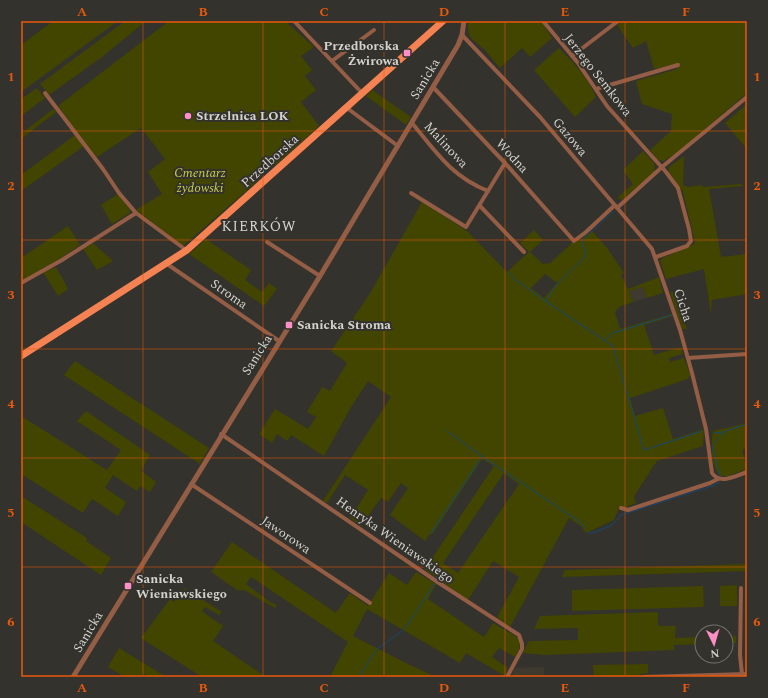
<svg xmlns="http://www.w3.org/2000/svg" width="768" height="698" viewBox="0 0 768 698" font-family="Spectral,serif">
<rect width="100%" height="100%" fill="#34322c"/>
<g fill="#3f3a2e">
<polygon points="643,287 647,298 633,302 629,291"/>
<polygon points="544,667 544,677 511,677 515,668"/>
</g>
<g fill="#424500" fill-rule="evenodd">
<polygon points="53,21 118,21 21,92 21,45"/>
<polygon points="125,21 146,21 102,57 49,95 40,84"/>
<polygon points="169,21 285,21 314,47 301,56 312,70 305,76 316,90 301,102 319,126 275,166 268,158 253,172 259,180 183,246 136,210 162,194 148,172 165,159 141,128 97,157 69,123 67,118 58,106"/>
<path d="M468,21H541L552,38L530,57L522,48L500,68C495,62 490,56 485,50C473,38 467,41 468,21Z"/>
<polygon points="622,21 747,21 747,93 679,151 664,161 658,160 650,150 671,131 672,114 642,104 636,81 677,69 677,65 654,69 646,41 633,48 617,25"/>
<path d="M559,48C575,64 587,77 596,97L575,117L534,70Z"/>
<polygon points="37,88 45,98 21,116 21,99"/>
<polygon points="372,90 411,117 406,125 366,96"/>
<polygon points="747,104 747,149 725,123"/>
<polygon points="53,109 56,112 21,139 21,134"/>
<polygon points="75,135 84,146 21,191 21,175"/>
<polygon points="643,151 654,163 655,170 651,175 622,200 617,198 633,184 623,170"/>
<polygon points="684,156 683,185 688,187 702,185 703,187 741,184 743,186 709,189 721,257 747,254 747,294 712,300 711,315 704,269 666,279 660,261 662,258 693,245 695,242 683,192 669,172 669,167"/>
<polygon points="118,194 130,210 130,213 112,224 101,205"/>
<path d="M422,202L467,231L507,272L529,252L520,243L534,230L543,240L530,252L543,264L550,263L571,244V242L575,243L592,231L607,248L624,273L621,275L628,289L659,277L663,293L647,298L643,287L629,291L633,302L619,307L615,312L620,329L672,314L673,316L644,325L654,355L681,347L683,354L669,358L670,362L684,358L690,374L688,379L630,398L635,416L663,408L673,439L704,429L703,446L657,461L634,496L636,503L627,507L619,508L614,520L586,533L581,526L569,518L510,627L497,617L519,577L493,561L468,600L424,569L433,557L494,466L482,459L433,533L429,535L425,541L390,515L408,488L401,483L388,502L381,498L361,526L350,518L368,490L345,475L327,503L323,501L391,397L368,381L350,409L324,456L291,435L287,441L277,434L272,443L259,434L275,409L308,429L316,417L307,412L322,387L330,391L347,363L331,351L369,295ZM545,274L557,283L544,298L531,288ZM504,473L519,484L458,573L443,563Z"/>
<polygon points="68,226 80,245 56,261 21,281 21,258"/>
<polygon points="206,239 251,270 245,280 262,292 269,283 277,289 264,306 189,254"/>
<polygon points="93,243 113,261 97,270 83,249"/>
<polygon points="56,267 68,289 58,296 43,272"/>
<polygon points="670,292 675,292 687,329 682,329"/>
<polygon points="75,361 209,448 200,464 64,375"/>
<polygon points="21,406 22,412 21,416 107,470 121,450 77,421 86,411 150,455 141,471 156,482 150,492 140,486 137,491 113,475 105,488 126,502 118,516 92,499 83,513 21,474"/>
<path d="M747,423V448L742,450L747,469L728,476H720C710,464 711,445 713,431Z"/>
<polygon points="21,496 87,538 86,541 111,558 101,575 21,522"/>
<polygon points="232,542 336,613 350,593 368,606 389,573 407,585 416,572 436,584 428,599 484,637 493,623 517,637 520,642 519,650 515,657 499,648 492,657 508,668 505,676 466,653 460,663 367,609 353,636 408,664 436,677 330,677 348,642 251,577 246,584 270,602 277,605 275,608 244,590 237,590 211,572"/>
<polygon points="747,564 747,571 562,577 565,570"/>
<polygon points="737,585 737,606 720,606 720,586"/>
<polygon points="703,586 704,606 702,607 573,611 572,610 572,590"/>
<polygon points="184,588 222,612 219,615 205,607 202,611 223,626 213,641 266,677 202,677 141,638 170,599 174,602"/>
<polygon points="656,612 658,613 658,626 676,626 675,638 702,637 702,644 674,645 674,650 544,655 523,653 529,641 578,640 578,628 534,629 540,616"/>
<polygon points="736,636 736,643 726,643 726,637"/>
<polygon points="119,648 166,677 149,677 143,673 140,677 125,677 108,667"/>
<polygon points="648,664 648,673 641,674 635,677 594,677 593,665"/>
</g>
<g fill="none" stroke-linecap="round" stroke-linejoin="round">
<g stroke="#154776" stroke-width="1">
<polyline points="508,272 516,280 544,300 613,346 644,450 702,431"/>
<polyline points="546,301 557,284 585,257 586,254 582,240 613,212"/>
<polyline points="606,339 613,333 672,315"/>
<polyline points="447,431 483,457 580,522 586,528"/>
<polyline points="714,433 723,432"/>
<polyline points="720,476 712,445 726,431 747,424"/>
<polyline points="588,532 593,533 612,525 621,515 715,485 720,482"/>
<polyline points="431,533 482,457"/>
<polyline points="436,578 437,568"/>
<polyline points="359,677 376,650 402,631 409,623 434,584"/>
</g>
<g stroke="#945d46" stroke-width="4">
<polyline points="294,21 362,93"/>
<polyline points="543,21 578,63 607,106 666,172 678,188 689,229 691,241 687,246 656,257"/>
<path d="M462,35L540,117L652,249L680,330L692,373L706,429L712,473C720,485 736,476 747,472"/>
<polyline points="572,56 618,21"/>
<polyline points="332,61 374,30"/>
<polyline points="433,87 505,163 574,241 586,232 615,205"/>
<polyline points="596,89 678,65"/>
<polyline points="45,93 103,169 119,193 136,213 186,250"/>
<polyline points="347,108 398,146"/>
<path d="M412,123C436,152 451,176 488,191"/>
<polyline points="411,193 466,227 505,163"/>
<polyline points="480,206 524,252"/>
<polyline points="617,208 662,167 747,97"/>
<polyline points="267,242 320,276"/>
<polyline points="167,264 279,341"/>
<polyline points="21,283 62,260 136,213"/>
<polyline points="688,358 747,354"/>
<polyline points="221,434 439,583 519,635 522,644 522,649 507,677"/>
<polyline points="191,484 370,603"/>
<polyline points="621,508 628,510 710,483 718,479"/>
<polyline points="741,588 740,655 742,674"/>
<polyline points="643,677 747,674"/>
</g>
<polyline stroke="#945d46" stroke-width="5" points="73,677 320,276 458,45 462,35 464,21"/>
<polyline stroke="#f48252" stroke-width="7" points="21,356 187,250 443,21"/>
</g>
<path fill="none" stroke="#e8590c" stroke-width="1" stroke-opacity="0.55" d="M143,21V677M263,21V677M384,21V677M505,21V677M625,21V677M21,131H747M21,240H747M21,349H747M21,458H747M21,567H747"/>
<g fill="#fb8fc6" stroke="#34322c" stroke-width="1.5">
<rect x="403" y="49" width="8" height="8" rx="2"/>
<circle cx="188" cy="116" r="4"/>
<rect x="285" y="321" width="8" height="8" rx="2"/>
<rect x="124" y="582" width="8" height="8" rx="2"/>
</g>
<g text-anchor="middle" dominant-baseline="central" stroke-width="4" stroke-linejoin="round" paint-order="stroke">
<g font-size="13" font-weight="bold" fill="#d3d2ce" stroke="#34322c" text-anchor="start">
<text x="399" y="46" text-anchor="end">Przedborska<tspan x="399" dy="15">Żwirowa</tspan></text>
<text x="196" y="116">Strzelnica LOK</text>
<text x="297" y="325">Sanicka Stroma</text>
<text x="136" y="579">Sanicka<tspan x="136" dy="15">Wieniawskiego</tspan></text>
</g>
<g font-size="13" fill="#d3d2ce" stroke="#34322c">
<text transform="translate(598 75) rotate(52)">Jerzego Semkowa</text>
<text transform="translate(425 79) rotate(-59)">Sanicka</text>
<text transform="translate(570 137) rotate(50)">Gazowa</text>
<text transform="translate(446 145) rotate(47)">Malinowa</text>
<text transform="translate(512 156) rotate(47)">Wodna</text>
<text transform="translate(270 161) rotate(-42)">Przedborska</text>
<text transform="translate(229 294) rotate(35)">Stroma</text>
<text transform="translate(683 305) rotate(72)">Cicha</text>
<text transform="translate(257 355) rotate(-58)">Sanicka</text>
<text transform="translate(286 535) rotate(34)">Jaworowa</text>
<text transform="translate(395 540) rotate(35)">Henryka Wieniawskiego</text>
<text transform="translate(88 632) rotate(-59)">Sanicka</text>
</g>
<g font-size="13" font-style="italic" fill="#c8cf4e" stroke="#34322c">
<text x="200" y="173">Cmentarz<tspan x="200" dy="15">żydowski</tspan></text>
</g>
<g font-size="14" letter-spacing="1" fill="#d3d2ce" stroke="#34322c">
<text x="259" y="226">KIERKÓW</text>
</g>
</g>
<rect width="768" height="698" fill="none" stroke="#34322c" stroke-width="44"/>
<g transform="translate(714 644) rotate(175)"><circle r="19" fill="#34322c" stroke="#74726d"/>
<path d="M0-3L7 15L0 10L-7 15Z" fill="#fb8fc6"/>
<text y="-6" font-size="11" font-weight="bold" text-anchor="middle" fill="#d3d2ce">N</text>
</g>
<rect x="22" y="22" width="724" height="654" fill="none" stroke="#e8590c" stroke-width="1.5"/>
<g font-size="13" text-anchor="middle" font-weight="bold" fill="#e8590c">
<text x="82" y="16">A</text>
<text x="203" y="16">B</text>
<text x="324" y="16">C</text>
<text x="444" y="16">D</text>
<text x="565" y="16">E</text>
<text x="686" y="16">F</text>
<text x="11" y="81">1</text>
<text x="757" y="81">1</text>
<text x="11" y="190">2</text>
<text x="757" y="190">2</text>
<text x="11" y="299">3</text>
<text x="757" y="299">3</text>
<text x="11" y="408">4</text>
<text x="757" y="408">4</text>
<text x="11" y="517">5</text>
<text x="757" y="517">5</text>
<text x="11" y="626">6</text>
<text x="757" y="626">6</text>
<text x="82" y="692">A</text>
<text x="203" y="692">B</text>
<text x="324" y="692">C</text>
<text x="444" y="692">D</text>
<text x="565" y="692">E</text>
<text x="686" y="692">F</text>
</g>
</svg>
